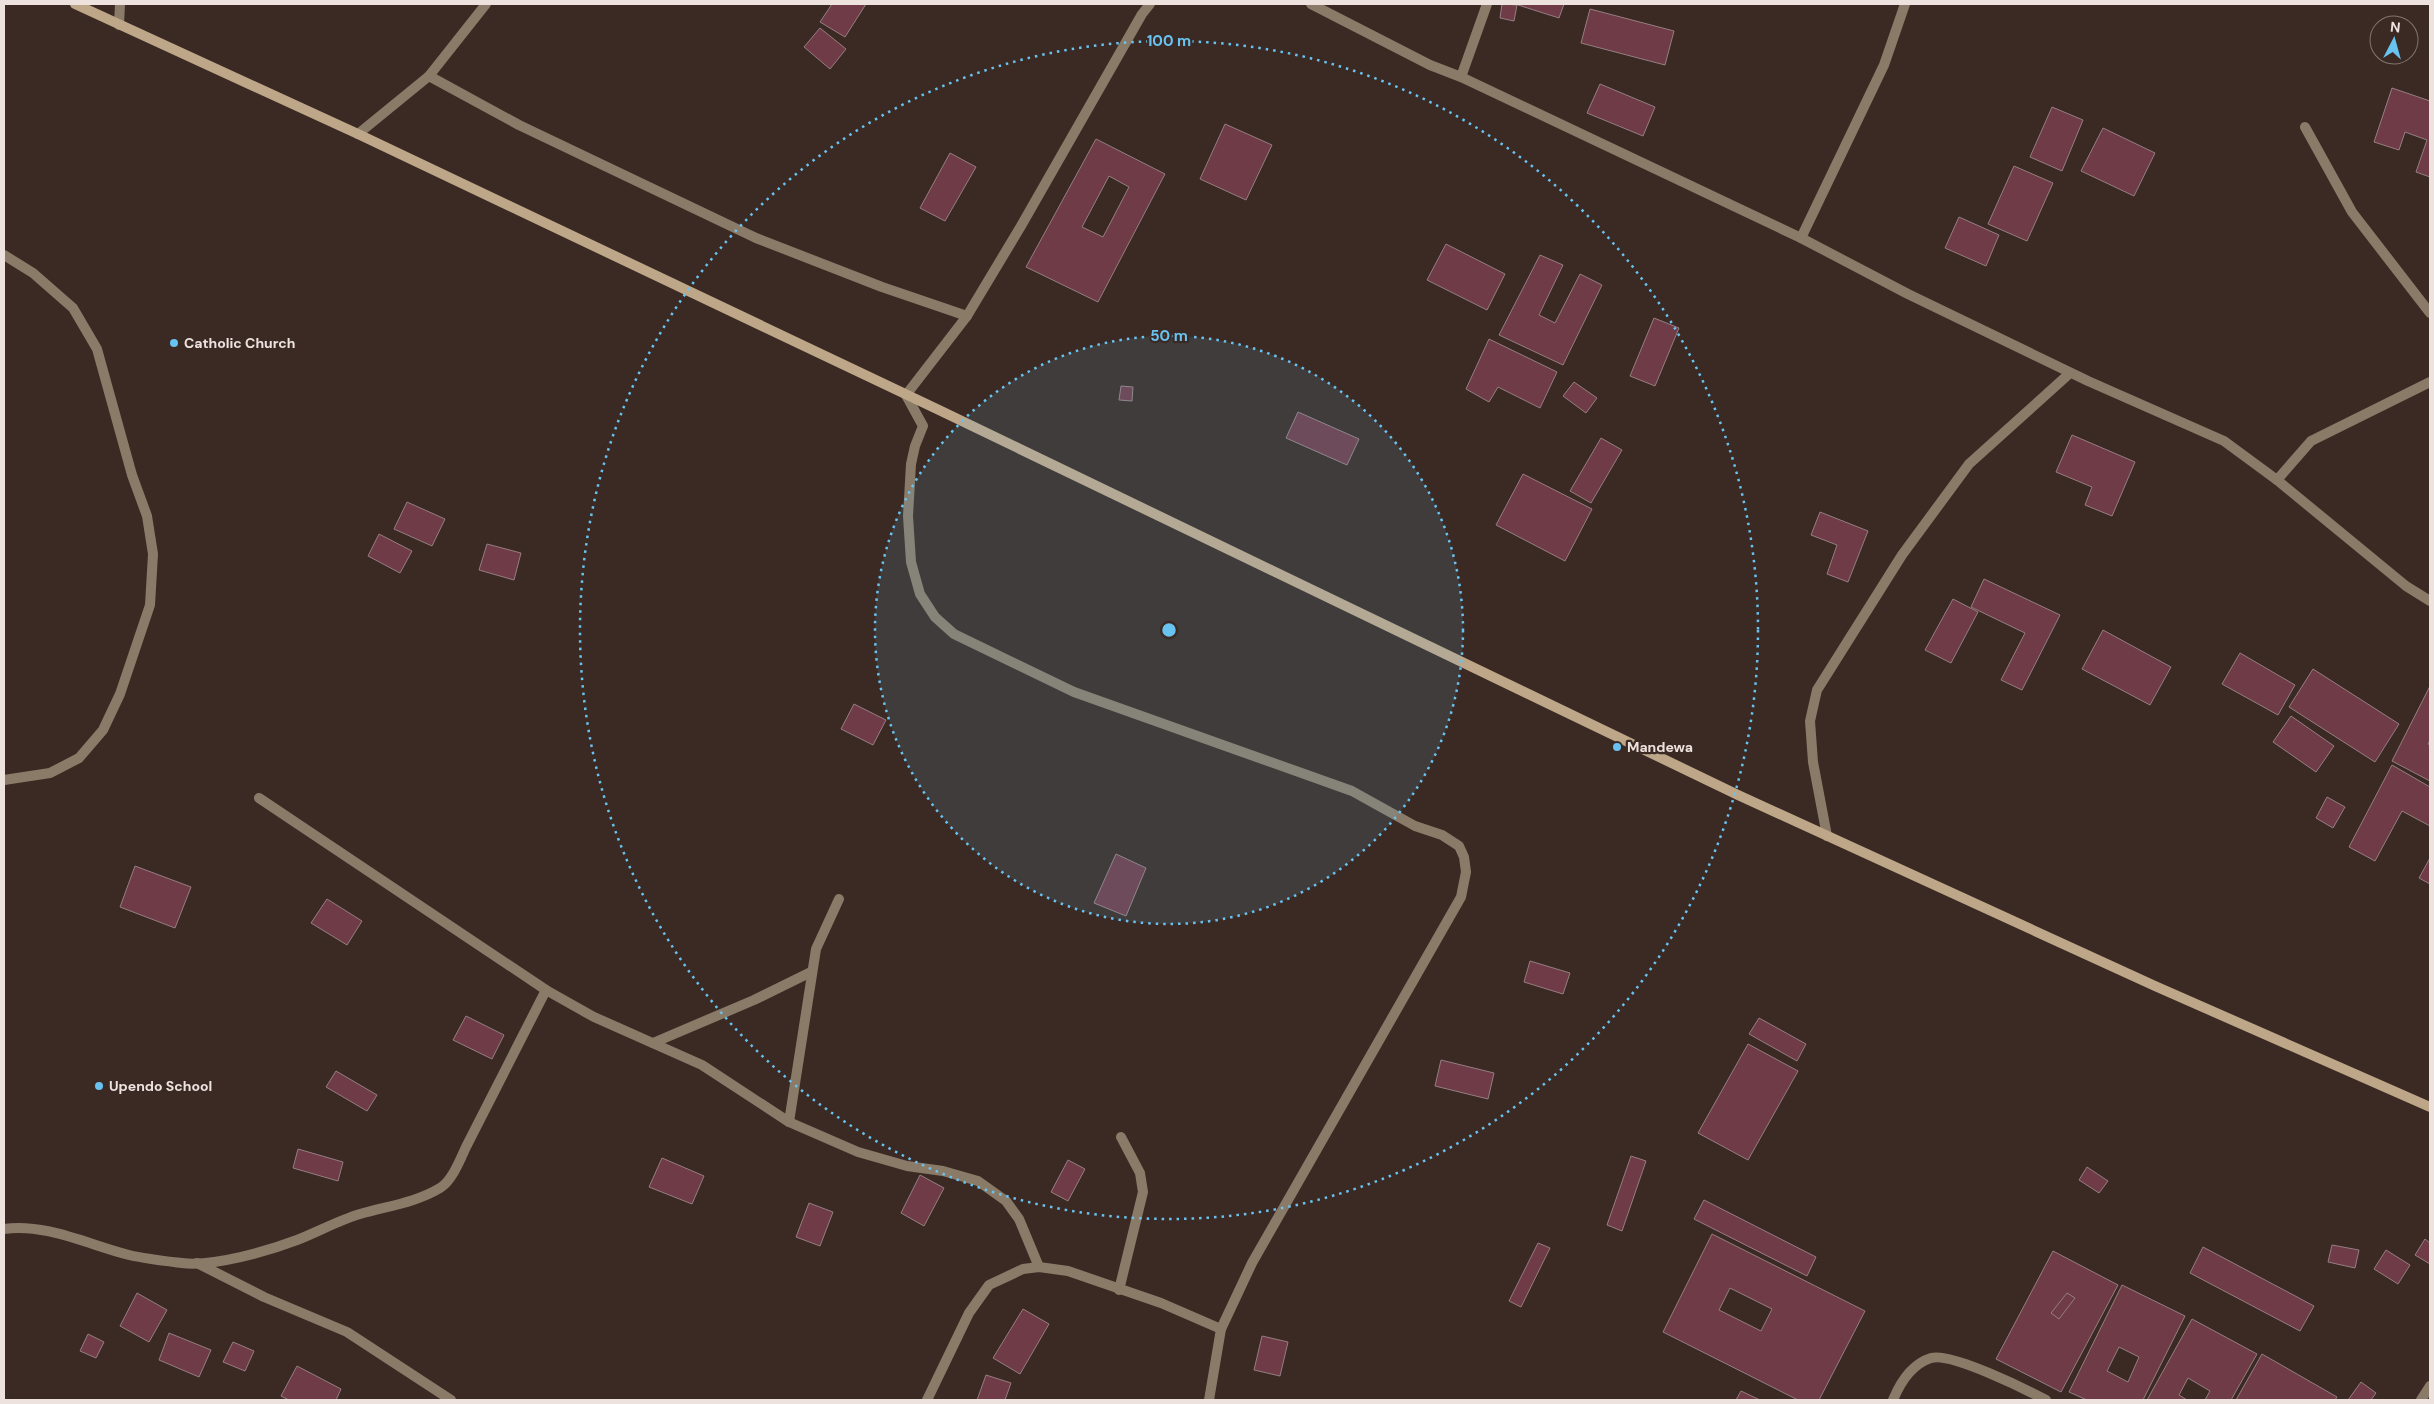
<svg xmlns="http://www.w3.org/2000/svg" width="2434" height="1404" viewBox="0 0 2434 1404" font-family="'DM Sans',sans-serif">
<rect width="100%" height="100%" fill="#3b2a24"/>
<g fill="#6f3b47" stroke="#957e82" fill-rule="evenodd">
<polygon points="832,4 866,4 845,37 820,22"/>
<polygon points="1502,4 1517,5 1514,21 1500,18"/>
<polygon points="1515,4 1564,4 1559,18"/>
<polygon points="1590,9 1674,31 1665,65 1581,43"/>
<polygon points="820,28 846,49 830,69 804,47"/>
<polygon points="1600,84 1655,107 1643,136 1587,113"/>
<polygon points="2392,88 2430,101 2430,177 2416,172 2427,140 2405,132 2399,150 2374,142"/>
<polygon points="2052,107 2083,120 2062,171 2030,157"/>
<polygon points="1225,124 1272,145 1246,200 1200,179"/>
<polygon points="2103,128 2155,153 2134,196 2081,171"/>
<path d="M1096,139L1165,174L1098,302L1026,267ZM1109,176L1129,187L1103,237L1082,227Z"/>
<polygon points="950,153 976,167 945,221 920,208"/>
<polygon points="2014,166 2053,183 2027,241 1988,224"/>
<polygon points="1959,217 1999,235 1986,266 1945,248"/>
<polygon points="1446,244 1505,274 1487,310 1427,280"/>
<polygon points="1540,255 1563,265 1539,315 1555,323 1580,274 1602,285 1563,365 1499,335"/>
<polygon points="1654,318 1679,328 1655,386 1630,376"/>
<polygon points="1489,339 1557,372 1540,408 1498,387 1489,402 1466,389"/>
<polygon points="1574,382 1597,398 1586,413 1563,396"/>
<polygon points="1121,386 1133,387 1132,401 1119,400"/>
<polygon points="1298,412 1359,439 1347,465 1286,438"/>
<polygon points="2072,435 2135,462 2112,516 2085,505 2092,487 2056,472"/>
<polygon points="1601,438 1622,450 1591,503 1570,491"/>
<polygon points="1523,474 1592,509 1565,561 1496,525"/>
<polygon points="407,502 445,519 432,546 394,529"/>
<polygon points="1820,512 1868,531 1848,582 1827,574 1837,545 1811,535"/>
<polygon points="379,534 412,551 400,573 368,556"/>
<polygon points="487,544 521,553 514,580 479,570"/>
<polygon points="1984,579 2060,615 2022,690 2001,680 2025,633 1971,607"/>
<polygon points="1953,599 1978,612 1951,663 1925,650"/>
<polygon points="2103,630 2171,667 2150,705 2082,669"/>
<polygon points="2240,653 2295,685 2278,715 2222,684"/>
<polygon points="2313,669 2399,724 2375,762 2289,707"/>
<polygon points="2430,686 2430,740 2428,744 2430,745 2430,781 2392,761"/>
<polygon points="854,704 886,720 873,745 841,729"/>
<polygon points="2291,716 2334,746 2316,772 2273,742"/>
<polygon points="2392,765 2430,787 2430,826 2402,811 2375,861 2349,847"/>
<polygon points="2327,797 2345,807 2333,828 2316,818"/>
<polygon points="1116,854 1146,868 1126,916 1094,903"/>
<polygon points="2430,858 2430,884 2419,878"/>
<polygon points="135,866 191,887 175,928 120,907"/>
<polygon points="327,899 362,921 347,945 311,923"/>
<polygon points="1530,961 1570,973 1563,994 1524,982"/>
<polygon points="466,1016 504,1035 492,1059 453,1040"/>
<polygon points="1759,1018 1806,1044 1797,1061 1749,1034"/>
<polygon points="1748,1044 1798,1071 1748,1160 1698,1133"/>
<polygon points="1441,1060 1494,1073 1488,1099 1435,1086"/>
<polygon points="336,1071 377,1095 367,1111 326,1087"/>
<polygon points="298,1149 343,1162 338,1181 293,1168"/>
<polygon points="1631,1156 1646,1161 1622,1231 1607,1225"/>
<polygon points="662,1158 704,1176 692,1204 649,1187"/>
<polygon points="1068,1160 1085,1169 1068,1201 1051,1192"/>
<polygon points="2087,1167 2108,1181 2099,1193 2079,1180"/>
<polygon points="920,1175 944,1188 924,1226 901,1213"/>
<polygon points="1704,1200 1816,1257 1807,1276 1694,1219"/>
<polygon points="809,1203 833,1212 820,1246 796,1237"/>
<path d="M1712,1234L1865,1311L1819,1400H1798L1663,1332ZM1730,1288L1772,1309L1761,1331L1719,1310Z"/>
<polygon points="2425,1239 2430,1243 2430,1264 2415,1255"/>
<polygon points="1538,1243 1550,1248 1521,1307 1509,1301"/>
<polygon points="2332,1245 2359,1250 2355,1268 2328,1262"/>
<polygon points="2203,1247 2314,1306 2300,1331 2190,1273"/>
<polygon points="2386,1250 2410,1265 2398,1284 2374,1269"/>
<polygon points="2053,1251 2118,1285 2061,1392 1996,1359"/>
<path d="M2122,1285L2185,1316L2143,1400H2087L2069,1392ZM2119,1347L2139,1357L2128,1382L2107,1371Z"/>
<polygon points="137,1293 167,1310 149,1342 120,1326"/>
<polygon points="2067,1293 2075,1298 2059,1319 2051,1313"/>
<polygon points="1023,1309 1049,1324 1020,1374 993,1358"/>
<polygon points="2192,1319 2257,1354 2231,1400 2205,1400 2210,1391 2188,1378 2179,1395 2187,1400 2147,1400"/>
<polygon points="169,1333 211,1350 199,1377 159,1360"/>
<polygon points="88,1334 104,1342 96,1358 80,1351"/>
<polygon points="1262,1336 1288,1342 1280,1376 1254,1370"/>
<polygon points="233,1342 254,1351 245,1371 223,1362"/>
<polygon points="2262,1354 2337,1397 2335,1400 2236,1400"/>
<polygon points="297,1366 341,1389 336,1400 289,1400 281,1396"/>
<polygon points="986,1375 1011,1383 1005,1400 977,1400"/>
<polygon points="2361,1382 2376,1393 2371,1400 2348,1400"/>
<polygon points="1741,1391 1760,1400 1736,1400"/>
</g>
<g fill="none" stroke-linecap="round" stroke-linejoin="round">
<polyline stroke="#8a7b68" stroke-width="10" points="4,255 33,273 73,308 97,349 132,475 147,516 153,554 150,605 120,694 103,730 79,758 50,773 4,780"/>
<g stroke="#8a7b68" stroke-width="10">
<polyline points="1150,4 1142,14 1021,226 967,316 906,395 923,426 915,446 911,464 908,516 911,562 920,594 935,617 954,634 1074,692 1352,791 1415,826 1442,835 1459,846 1464,857 1466,872 1461,897 1252,1263 1221,1329 1209,1400"/>
<polyline points="1311,4 1430,65 1461,77 1801,238 1908,294 2088,381 2224,441 2277,480 2406,586 2430,601"/>
<polyline points="119,25 120,4"/>
<polyline points="429,76 519,125 756,238 882,287 967,316"/>
<polyline points="1461,77 1487,4"/>
<polyline points="2305,127 2352,212 2430,313"/>
<polyline points="358,134 429,76 486,4"/>
<polyline points="1801,238 1884,65 1905,4"/>
<polyline points="2277,480 2311,441 2430,382"/>
<polyline points="259,798 546,990 594,1017 702,1065 789,1122 858,1152 907,1166 943,1171 978,1181 1006,1201 1019,1219 1039,1267"/>
<polyline points="1827,836 1813,762 1810,721 1817,690 1902,555 1969,464 2070,373"/>
<polyline points="653,1043 754,1000 811,972"/>
<polyline points="789,1122 816,949 839,899"/>
<path d="M4,1229C46,1223 89,1245 129,1255C146,1259 165,1261 182,1263C213,1267 268,1251 297,1240C318,1232 339,1220 360,1214C387,1206 415,1203 440,1188C452,1181 460,1160 466,1147L546,990"/>
<polyline points="197,1263 264,1297 347,1332 451,1400"/>
<polyline points="1119,1290 1143,1192 1140,1173 1121,1137"/>
<polyline points="927,1400 969,1313 989,1285 1023,1269 1039,1267 1068,1271 1161,1303 1221,1329"/>
<path d="M1893,1400C1900,1383 1912,1364 1931,1358C1951,1352 2025,1389 2046,1400"/>
<polyline points="2421,1400 2430,1386"/>
</g>
<polyline stroke="#bea688" stroke-width="10" points="75,4 358,134 939,410 1738,795 2155,986 2430,1107"/>
</g>
<circle cx="1169" cy="630" r="294" fill="#69c3f1" fill-opacity=".12"/>
<g fill="none" stroke="#69c3f1" stroke-width="2.5" stroke-dasharray="2.5 5">
<circle cx="1169" cy="630" r="294"/>
<circle cx="1169" cy="630" r="589"/>
</g>
<g fill="#69c3f1" stroke="#3b2a24" stroke-width="2">
<circle cx="174" cy="343" r="5"/>
<circle cx="1617" cy="747" r="5"/>
<circle cx="99" cy="1086" r="5"/>
</g>
<g text-anchor="middle" dominant-baseline="central" stroke-width="4.5" stroke-linejoin="round" paint-order="stroke">
<g font-size="14" font-weight="bold" fill="#eee2de" stroke="#3b2a24" text-anchor="start">
<text x="184" y="343">Catholic Church</text>
<text x="1627" y="747">Mandewa</text>
<text x="109" y="1086">Upendo School</text>
</g>
</g>
<circle cx="1169" cy="630" r="8" fill="#69c3f1" stroke="#3b2a24" stroke-width="2.5"/>
<g font-size="15" text-anchor="middle" font-weight="bold" fill="#69c3f1" stroke="#3b2a24" stroke-width="4.5" stroke-linejoin="round" paint-order="stroke">
<text x="1169" y="46">100 m</text>
<text x="1169" y="341">50 m</text>
</g>
<rect width="2434" height="1404" fill="none" stroke="#eee2de" stroke-width="10"/>
<g transform="translate(2394 40) rotate(6)"><circle r="24" fill="#3b2a24" stroke="#83746e"/>
<path d="M0-4L9 19L0 12L-9 19Z" fill="#69c3f1"/>
<text y="-8" font-size="14" font-weight="bold" text-anchor="middle" fill="#eee2de">N</text>
</g>
</svg>
